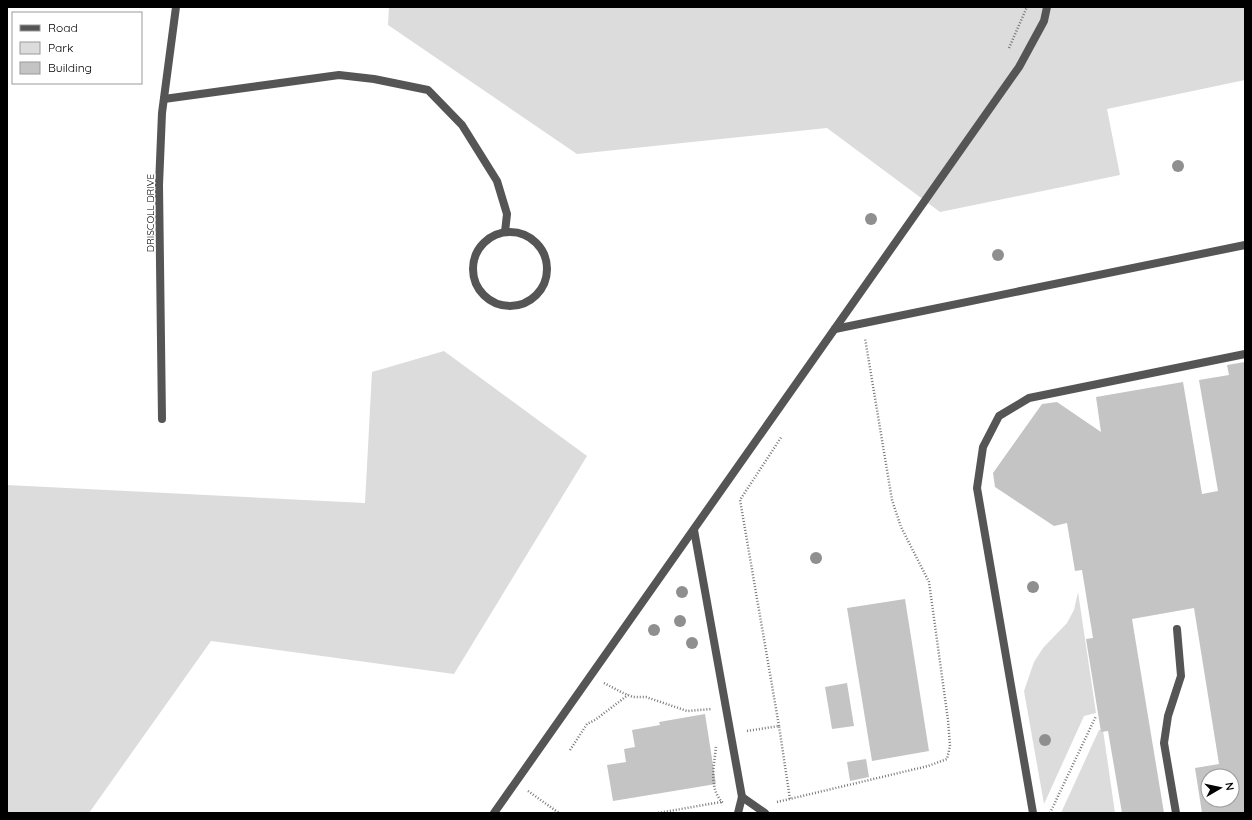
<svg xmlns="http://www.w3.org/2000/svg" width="1252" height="820" viewBox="0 0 1252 820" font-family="Quicksand,sans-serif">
<rect width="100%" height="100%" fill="#fff"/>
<g fill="#dcdcdc">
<polygon points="389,7 1245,7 1245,80 1107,109 1120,175 940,212 827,128 577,154 388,25"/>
<polygon points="444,351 587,456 454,674 211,641 89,813 7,813 7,485 365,503 372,372"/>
<polygon points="1078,592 1096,713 1084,716 1044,804 1024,691 1034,662 1043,648 1067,623 1074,610"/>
<polygon points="1099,730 1103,730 1115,813 1061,813"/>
</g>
<g fill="#c4c4c4" fill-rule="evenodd">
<path d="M1245,362V813H1202L1195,768L1219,764L1194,608L1132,619L1164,813H1122L1108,731L1101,732L1086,639L1093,638L1082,570L1075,571L1067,523L1054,526L995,487L993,473L1042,404L1057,402L1101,432L1096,397L1183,382L1202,494L1218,491L1199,380L1229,375L1227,365ZM1208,776H1232V800H1208Z"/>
<polygon points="905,599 929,751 872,761 847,608"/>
<polygon points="847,683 854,726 832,729 825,687"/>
<polygon points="705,714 716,784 613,801 607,765 626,762 624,749 635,747 632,730 660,725 659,722"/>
<polygon points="866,759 869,777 850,781 847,762"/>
</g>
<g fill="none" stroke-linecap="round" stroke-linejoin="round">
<g stroke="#777" stroke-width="2.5" stroke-dasharray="1 2" stroke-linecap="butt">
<polyline points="1009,48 1027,7"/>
<polyline points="604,683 623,693 633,697 646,697 687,711 711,709"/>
<polyline points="779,726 740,500 782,436"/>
<polyline points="747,731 779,726 790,799"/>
<path d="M716,747C714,767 708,789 724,804"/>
<polyline points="570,750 587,724 595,720 628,695"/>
<polyline points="528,791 559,813"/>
<polyline points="777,802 928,766 947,759 950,746 948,720 929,582 901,527 892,500 865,338"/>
<polyline points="658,813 721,802"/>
<polyline points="1050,813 1096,716"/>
</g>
<g stroke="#555" stroke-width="8">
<polyline points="164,99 339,75 374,79 428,90 462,125 497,181 507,214 505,232"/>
<circle cx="510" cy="269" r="37"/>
<polyline points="835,329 1245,245"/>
<polyline points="694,530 742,797 738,813"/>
<polyline points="742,797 765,813"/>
<polyline points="494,813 1019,67 1044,21 1047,7"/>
<polyline points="1033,813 977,488 983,447 999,416 1029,398 1245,354"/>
<polyline points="1176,813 1164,743 1168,716 1181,676 1177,629"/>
</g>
<polyline stroke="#555" stroke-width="8" points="162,419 159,185 162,113 176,7"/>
</g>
<g fill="#8f8f8f">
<circle cx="1178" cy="166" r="6"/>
<circle cx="871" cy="219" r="6"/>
<circle cx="998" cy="255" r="6"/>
<circle cx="816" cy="558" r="6"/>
<circle cx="1033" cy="587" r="6"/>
<circle cx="682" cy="592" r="6"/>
<circle cx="680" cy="621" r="6"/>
<circle cx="654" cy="630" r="6"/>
<circle cx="692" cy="643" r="6"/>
<circle cx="1045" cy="740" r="6"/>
</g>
<g text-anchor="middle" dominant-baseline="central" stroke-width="3" stroke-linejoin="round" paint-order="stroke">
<g font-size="10" fill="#000" stroke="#fff">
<text transform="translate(150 213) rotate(-90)">DRISCOLL DRIVE</text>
</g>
</g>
<rect width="1252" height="820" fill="none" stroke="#000000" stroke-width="16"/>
<rect x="12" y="12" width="130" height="72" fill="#ffffff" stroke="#999999"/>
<rect x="20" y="25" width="20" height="6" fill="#555555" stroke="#999999"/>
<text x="48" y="32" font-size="12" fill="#000000">Road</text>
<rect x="20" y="42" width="20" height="12" fill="#dcdcdc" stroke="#999999"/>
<text x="48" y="52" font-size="12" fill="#000000">Park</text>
<rect x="20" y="62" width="20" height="12" fill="#c4c4c4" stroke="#999999"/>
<text x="48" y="72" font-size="12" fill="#000000">Building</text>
<g transform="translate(1220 788) rotate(81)"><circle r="19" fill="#ffffff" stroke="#999999"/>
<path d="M0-3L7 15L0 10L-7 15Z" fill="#000000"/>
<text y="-6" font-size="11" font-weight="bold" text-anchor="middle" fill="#000000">N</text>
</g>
</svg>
